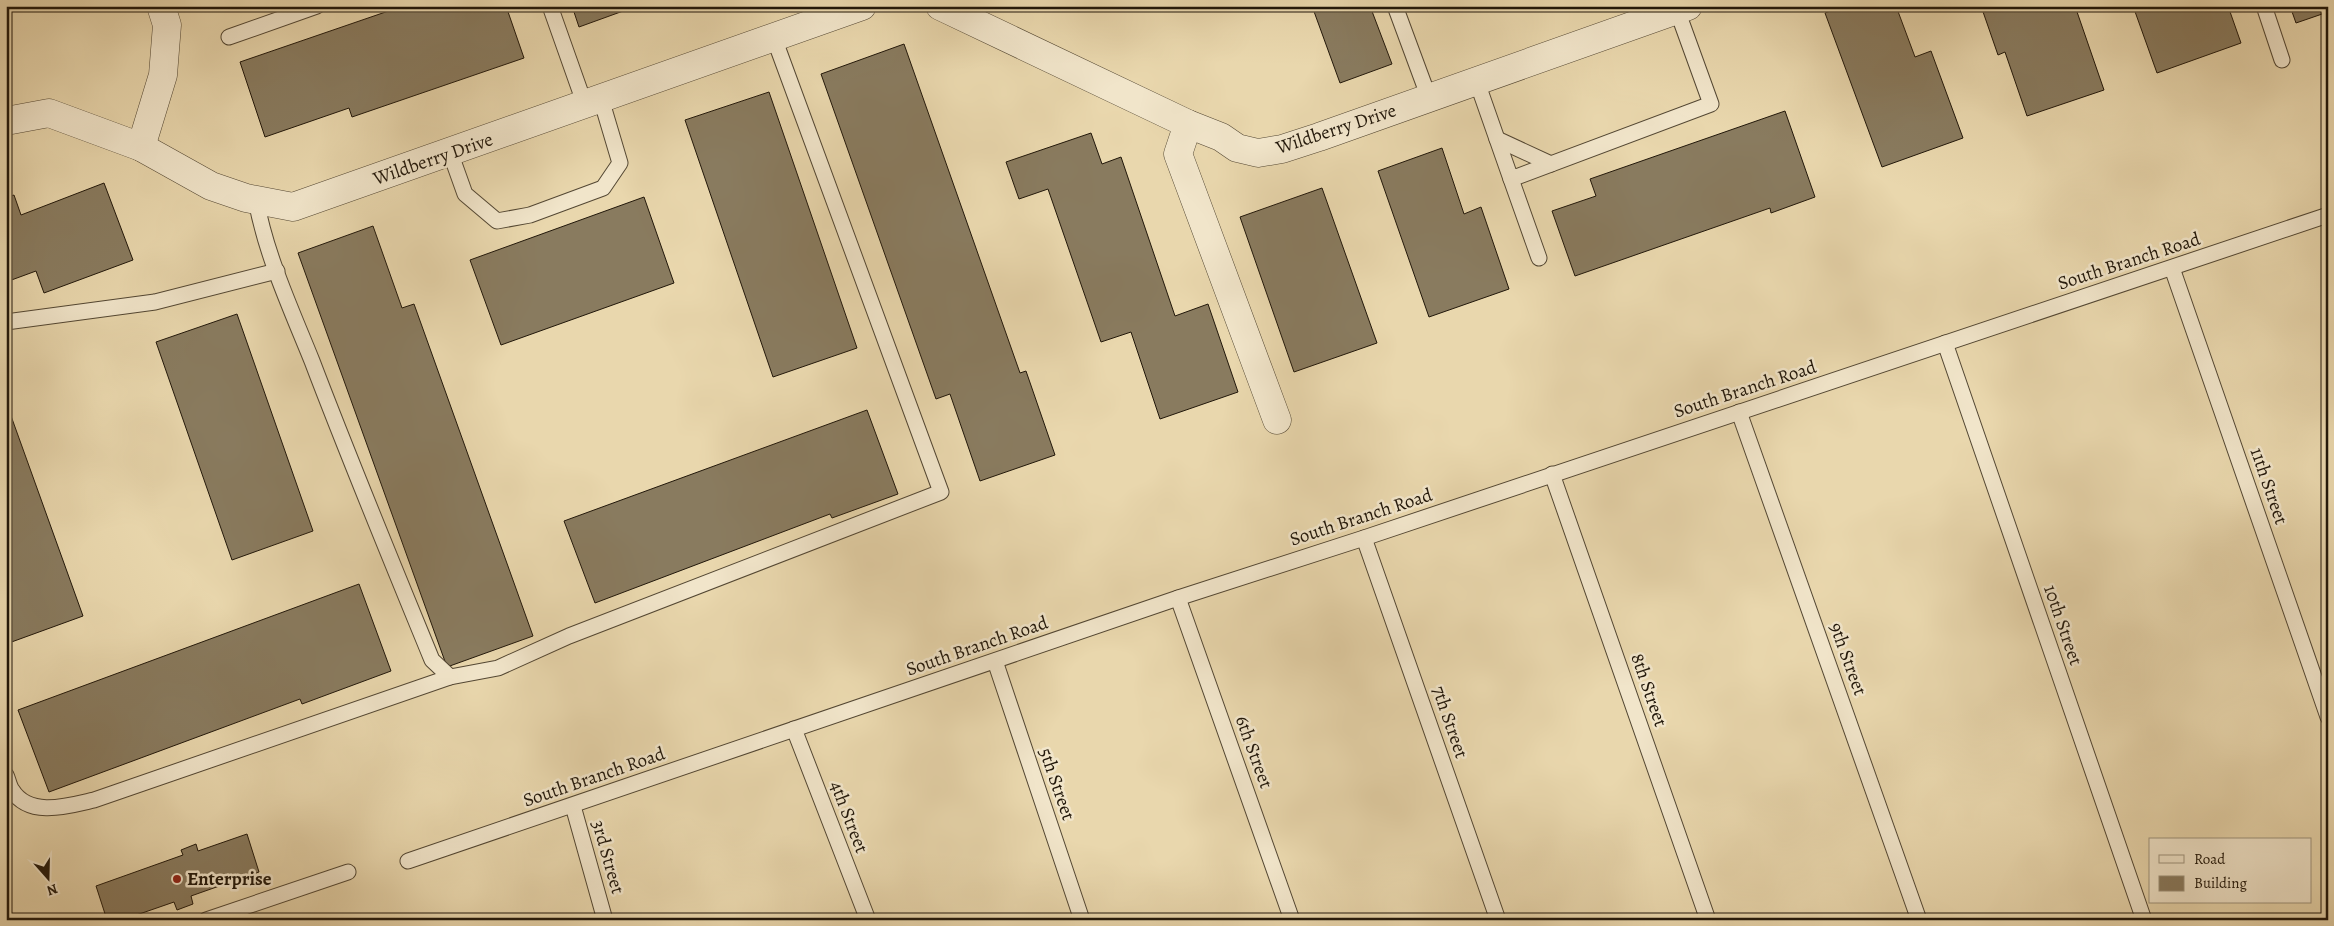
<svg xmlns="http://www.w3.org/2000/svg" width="2334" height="926" viewBox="0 0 2334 926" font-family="Alegreya,serif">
<rect width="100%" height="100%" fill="#e9d7ad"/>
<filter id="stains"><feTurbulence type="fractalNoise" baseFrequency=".004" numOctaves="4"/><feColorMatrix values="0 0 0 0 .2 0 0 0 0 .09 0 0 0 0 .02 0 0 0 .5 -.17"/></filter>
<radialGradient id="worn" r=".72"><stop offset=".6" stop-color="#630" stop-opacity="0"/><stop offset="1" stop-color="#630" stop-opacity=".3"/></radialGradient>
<g fill="#897b5f" stroke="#21170a">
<polygon points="403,6 506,6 524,58 352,117 349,108 265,137 240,62"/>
<polygon points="572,6 637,6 579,27"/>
<polygon points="1312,6 1370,6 1392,64 1340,83"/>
<polygon points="1844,6 1896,6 1915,57 1931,51 1963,138 1882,167 1825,13"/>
<polygon points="1981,6 2075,6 2104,90 2027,116 2005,52 1998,55"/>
<polygon points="2133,6 2228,6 2241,43 2157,73"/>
<polygon points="2290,6 2328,6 2328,12 2296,23"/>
<polygon points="904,44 1020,373 1026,371 1055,455 980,481 950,394 936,399 821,74"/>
<polygon points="769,92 857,348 773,377 685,120"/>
<polygon points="1785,111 1815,197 1771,213 1770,208 1575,276 1552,211 1596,196 1590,179"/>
<polygon points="1091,133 1102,164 1121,157 1175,316 1208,304 1238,392 1160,419 1131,332 1101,342 1048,189 1019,199 1006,162"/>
<polygon points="1442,148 1464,214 1481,207 1509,289 1429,317 1378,171"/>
<polygon points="104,183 133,260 44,293 36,271 6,282 6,198 14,195 21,215"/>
<polygon points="1322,188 1377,343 1294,372 1240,217"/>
<polygon points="644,197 674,283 501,345 470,260"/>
<polygon points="373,226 402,308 414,304 533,636 447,667 298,253"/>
<polygon points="237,314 313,531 232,560 156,342"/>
<polygon points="6,402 83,616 6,644"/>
<polygon points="867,410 898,494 832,518 830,514 595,603 564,521"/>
<polygon points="359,584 391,671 302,704 300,699 49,792 18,710"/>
<polygon points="247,834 259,872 191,896 193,904 177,910 174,902 122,920 107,920 96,886 183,855 181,850 196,844 198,851"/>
</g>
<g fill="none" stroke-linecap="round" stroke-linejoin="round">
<g stroke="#534733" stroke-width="17">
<g id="lane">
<polyline points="550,6 585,105"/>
<polyline points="1395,6 1429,98"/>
<polyline points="2264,6 2282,60"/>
<polyline points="229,37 317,6"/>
<polyline points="1477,82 1511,179 1711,104 1677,10"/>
<polyline points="1497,139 1551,164"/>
<polyline points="450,152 465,194 497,221 530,215 603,188 620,163 601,99"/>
<polyline points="1511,179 1539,258"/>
<path d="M256,200C266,255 291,309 312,361C350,461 391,560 432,660L450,677L498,668L569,636L941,492L774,38"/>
<polyline points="2172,268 2328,717"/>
<polyline points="6,322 155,302 277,271"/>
<polyline points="1945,343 2144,920"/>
<polyline points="1739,412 1919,920"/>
<polyline points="1552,474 1708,920"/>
<polyline points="1364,538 1498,920"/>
<polyline points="1178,598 1292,920"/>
<polyline points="995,661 1082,920"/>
<polyline points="794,729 868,920"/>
<path d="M6,775C8,779 9,786 12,790C29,818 68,806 94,800L450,677"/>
<polyline points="573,806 605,920"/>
<polyline points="408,861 1178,598 1364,538 2328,215"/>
<polyline points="206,920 348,872"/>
</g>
</g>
<g stroke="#534733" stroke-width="29">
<g id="street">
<polyline points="940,6 1188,124 1221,137 1237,148 1258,153 1282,149 1319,137 1688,6"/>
<polyline points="6,121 49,113 141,147 211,186 246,198 293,207 862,6"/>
<polyline points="1188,124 1178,154 1277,420"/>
<polyline points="141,147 163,75 167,25 161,6"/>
</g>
</g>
<use href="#lane" stroke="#f1e5ca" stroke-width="15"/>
<use href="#street" stroke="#f1e5ca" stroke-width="28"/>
</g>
<circle fill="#8f2418" stroke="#f1e5ca" stroke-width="2" cx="177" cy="879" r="5"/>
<g text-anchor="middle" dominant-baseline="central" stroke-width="5" stroke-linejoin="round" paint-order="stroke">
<g font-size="19" fill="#21170a" stroke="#f1e5ca">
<text transform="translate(1336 129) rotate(-18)">Wildberry Drive</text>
<text transform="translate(433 159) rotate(-19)">Wildberry Drive</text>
<text transform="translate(2129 261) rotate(-18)">South Branch Road</text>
<text transform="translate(1745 389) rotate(-18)">South Branch Road</text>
<text transform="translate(2269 486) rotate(71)">11th Street</text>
<text transform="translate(1361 517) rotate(-18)">South Branch Road</text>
<text transform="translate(2063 625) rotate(71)">10th Street</text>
<text transform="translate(977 646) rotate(-19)">South Branch Road</text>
<text transform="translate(1848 659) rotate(70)">9th Street</text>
<text transform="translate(1649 690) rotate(71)">8th Street</text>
<text transform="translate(1450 722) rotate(71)">7th Street</text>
<text transform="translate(1254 752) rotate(70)">6th Street</text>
<text transform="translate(594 777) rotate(-19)">South Branch Road</text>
<text transform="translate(1057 784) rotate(71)">5th Street</text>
<text transform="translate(849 817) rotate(69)">4th Street</text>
<text transform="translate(608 857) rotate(74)">3rd Street</text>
</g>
<g font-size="19" font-weight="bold" fill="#21170a" stroke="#f1e5ca" text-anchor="start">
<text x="187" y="879">Enterprise</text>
</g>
</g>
<rect width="2334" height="926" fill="none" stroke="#e9d7ad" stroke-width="25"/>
<rect x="8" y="8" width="2319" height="911" fill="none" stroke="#21170a" stroke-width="2.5"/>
<rect x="12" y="12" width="2309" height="901" fill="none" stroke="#21170a"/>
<rect x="2149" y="838" width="162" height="65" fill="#f1e5ca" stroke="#9e937d"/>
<rect x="2159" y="855" width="25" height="8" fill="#f1e5ca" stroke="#9e937d"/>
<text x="2194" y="864" font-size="15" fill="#21170a">Road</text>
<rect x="2159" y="876" width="25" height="15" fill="#897b5f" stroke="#9e937d"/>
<text x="2194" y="888" font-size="15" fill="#21170a">Building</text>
<g transform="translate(48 878) rotate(160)" stroke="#f1e5ca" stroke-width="4" paint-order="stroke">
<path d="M0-4L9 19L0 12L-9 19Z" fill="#21170a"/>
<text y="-8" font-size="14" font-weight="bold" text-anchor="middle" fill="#21170a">N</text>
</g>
<rect width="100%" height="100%" filter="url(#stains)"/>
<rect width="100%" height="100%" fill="url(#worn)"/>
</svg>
